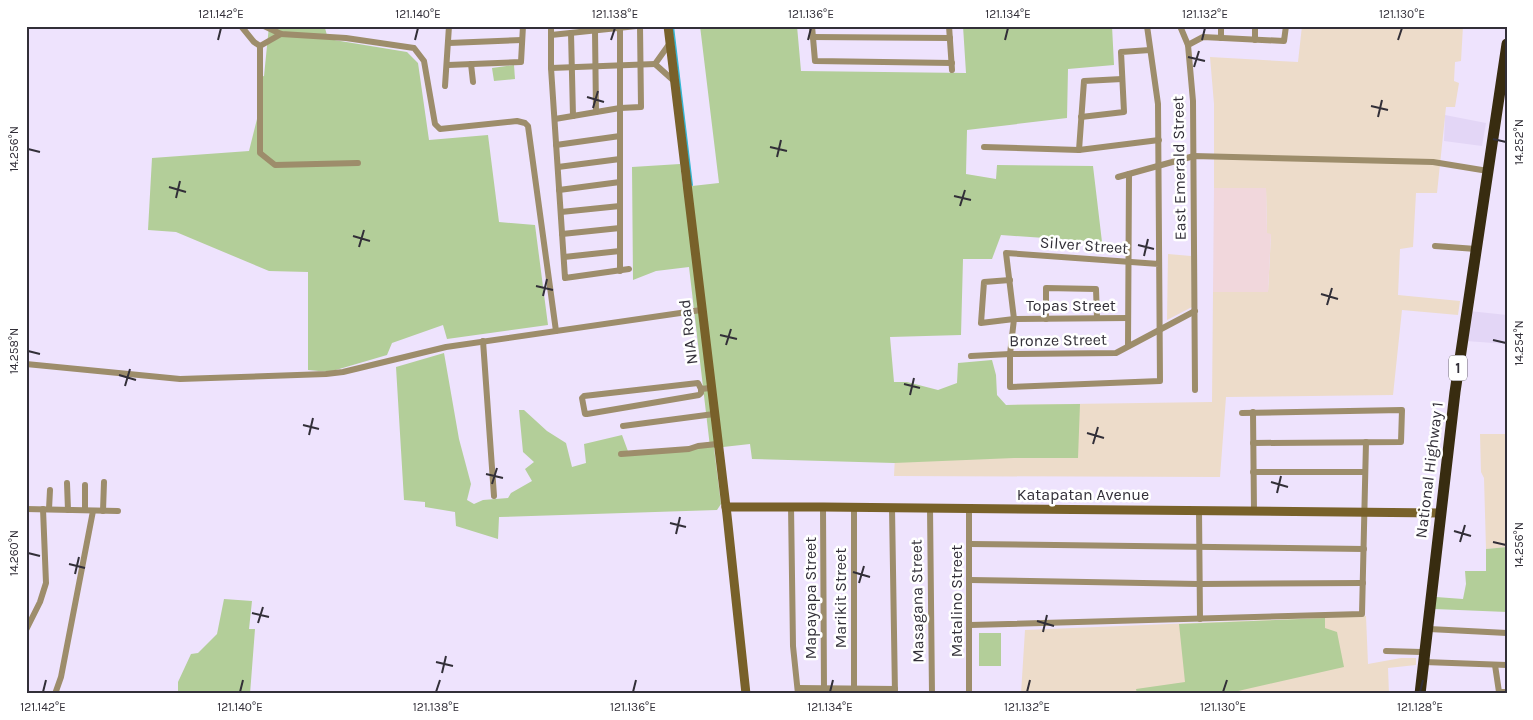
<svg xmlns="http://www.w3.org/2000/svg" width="1533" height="720" viewBox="0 0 1533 720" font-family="Karla,sans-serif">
<rect width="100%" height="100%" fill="#eee3fd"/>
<g fill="#e3d6f6">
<polygon points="1445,115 1486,123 1482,146 1444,141"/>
<polygon points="1469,311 1507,315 1507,344 1466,341"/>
</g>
<g fill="#eddcca">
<polygon points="1302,26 1463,26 1461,61 1455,62 1454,81 1459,83 1455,107 1446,107 1437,193 1416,193 1413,247 1400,249 1398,295 1460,301 1458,315 1402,310 1393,395 1226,397 1220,477 894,476 897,413 1006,405 1212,402 1213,292 1268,292 1271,234 1267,234 1266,188 1214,188 1214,104 1210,57 1298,62"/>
<polygon points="1168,254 1191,256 1192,307 1167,320"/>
<polygon points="1480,434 1507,434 1507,547 1486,549 1484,478 1481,472"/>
<polygon points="1366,616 1368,664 1401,658 1416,658 1416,665 1388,668 1389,694 1021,694 1025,630"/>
</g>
<polygon fill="#f1d7dc" points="1214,188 1266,188 1267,233 1271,234 1268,292 1213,292"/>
<g fill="#b3ce99">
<polygon points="269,26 305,26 325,28 328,39 407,52 418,63 429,140 488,135 499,222 535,225 548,325 447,339 443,325 392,343 387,355 329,372 308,370 308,272 269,271 176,232 148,230 152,158 249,151 261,103 257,78 264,76"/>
<polygon points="700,26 797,26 801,71 966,73 963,26 1112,26 1114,65 1068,69 1067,118 967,130 966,174 996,179 997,165 1093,166 1102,242 1001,235 992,259 963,259 961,335 890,337 894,382 907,382 938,390 957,383 958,363 992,360 996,375 997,395 1006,405 1080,404 1078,458 1014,458 894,463 752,459 750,444 714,448 721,504 717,510 499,517 498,539 456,526 455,512 425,507 425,502 404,500 396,367 444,353 459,439 471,484 467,500 474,504 483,500 508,498 511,493 532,481 525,469 534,462 523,452 519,410 524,410 547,431 566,443 572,467 586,463 584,444 622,435 629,454 710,447 689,267 656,271 633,280 632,167 680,164 683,187 719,183"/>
<polygon points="514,65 515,79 494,81 492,68"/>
<polygon points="1507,547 1507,612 1434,609 1436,597 1463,599 1466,584 1465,571 1486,571 1486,549"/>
<polygon points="224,599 252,601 249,629 255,629 250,694 178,694 178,682 191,654 198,653 217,634"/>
<polygon points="1325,618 1325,628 1337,632 1344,667 1225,694 1137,694 1136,689 1185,682 1179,624"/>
<rect x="979" y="633" width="22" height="33"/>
</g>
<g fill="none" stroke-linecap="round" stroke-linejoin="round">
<polyline stroke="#35b7d3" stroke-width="2" points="673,26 692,185"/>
<g stroke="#9d8d6b" stroke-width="6">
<polyline points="241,26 254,42 260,46 281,34"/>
<polyline points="264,26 281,34 346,38 414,48 424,61 435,124 440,129 517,121 525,123 528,126 556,331"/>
<polyline points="551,26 551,68 565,278 629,269"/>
<polyline points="812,26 815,61 952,63"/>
<polyline points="949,26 952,70"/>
<polyline points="1147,26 1158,104 1160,381 1010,387 1010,354 1014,319 1006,253 1159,264"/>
<polyline points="1180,26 1188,45 1193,101 1195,390"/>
<polyline points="1221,26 1221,38"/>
<polyline points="1255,26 1255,40"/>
<polyline points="595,31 596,112"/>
<polyline points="571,33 573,116"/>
<polyline points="551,35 637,26"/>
<polyline points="812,37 950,38"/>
<polyline points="449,43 522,40"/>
<polyline points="670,43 655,64 674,81"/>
<polyline points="1188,45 1203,37 1284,41 1286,26"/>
<polyline points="260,46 260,153 275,165 358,163"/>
<polyline points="471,64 473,82"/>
<polyline points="448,65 521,62 523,26"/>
<polyline points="551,68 655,64"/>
<polyline points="445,86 449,26"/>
<polyline points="1081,117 1124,112 1121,52 1150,50"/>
<polyline points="555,119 620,108 641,107 640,26"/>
<polyline points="556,145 620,136"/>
<polyline points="984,147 1079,150 1159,140"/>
<polyline points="1079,150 1084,81 1122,79"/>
<polyline points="558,167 620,159"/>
<polyline points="1118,177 1194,156 1433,162 1488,171"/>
<polyline points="559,190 620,182"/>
<polyline points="561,212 620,206"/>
<polyline points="562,234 620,228"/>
<polyline points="1435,246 1476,249"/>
<polyline points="564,257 620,251"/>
<polyline points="620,271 620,29"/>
<polyline points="1010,280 984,282 981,323 1014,319 1128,318"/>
<polyline points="1046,319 1046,288 1096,289 1097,318"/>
<polyline points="483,341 494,496"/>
<polyline points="1128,346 1129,174"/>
<polyline points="971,356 1010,354 1116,353 1195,311"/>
<polyline points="26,364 180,379 326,374 343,372 446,347 701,310"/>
<polyline points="701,389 698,383 584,396 582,398 585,414 587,414 699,395 701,393 701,389 710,388"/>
<polyline points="1253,412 1254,511"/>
<polyline points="1242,413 1402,410 1401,442 1253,443"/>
<polyline points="623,426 714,414"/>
<polyline points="621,454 689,449 698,446 717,444"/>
<polyline points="1253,472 1365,472"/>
<polyline points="67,483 68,510"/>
<polyline points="85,485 85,510"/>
<polyline points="791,506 793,646 798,694"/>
<polyline points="823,507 824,689"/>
<polyline points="892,508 895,694"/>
<polyline points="930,508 932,694"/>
<polyline points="26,509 118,511"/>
<polyline points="49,509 50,490"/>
<polyline points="969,509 969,694"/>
<polyline points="1199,510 1200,619"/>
<polyline points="103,511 104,482"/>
<polyline points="970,544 1364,549"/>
<polyline points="970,580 1199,584 1363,583"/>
<polyline points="970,625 1362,614 1366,442"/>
<polyline points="1429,629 1507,633"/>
<polyline points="26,630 40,602 46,583 43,509"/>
<polyline points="1386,651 1421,652 1425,656"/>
<polyline points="1424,662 1507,665"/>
<polyline points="1495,665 1499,692 1507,692"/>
<polyline points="798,688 895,689"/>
<polyline points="854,689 854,507"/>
<polyline points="55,694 61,677 93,511"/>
</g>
<g stroke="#78612a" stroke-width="9">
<polyline points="668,26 727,515 746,694"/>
<polyline points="726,507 823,507 1440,513"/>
</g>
<polyline stroke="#382c10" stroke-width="11" points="1420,694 1455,392 1507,44"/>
</g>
<path fill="none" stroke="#322f38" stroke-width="2" d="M218,40L221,28M415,40L418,28M611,40L615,28M808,40L811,28M1005,40L1008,28M1202,40L1205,28M1398,40L1402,28M1188,57L1205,61M1194,67L1199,51M587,97L604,102M1371,106L1388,110M593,108L598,91M1378,117L1382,100M1493,139L1506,142M770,147L787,151M28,149L40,152M777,157L781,140M169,187L186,192M954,196L971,200M176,198L180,181M960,206L965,190M353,236L370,241M1138,245L1154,249M359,247L364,230M1144,256L1148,239M536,286L553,290M1321,294L1338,299M543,296L547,279M1327,305L1332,288M720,335L737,339M1493,340L1506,343M726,345L731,329M28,351L40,354M119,375L136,380M904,384L920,388M125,386L130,369M910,395L914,378M303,425L319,429M1087,433L1104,438M309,435L313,418M1093,444L1098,427M486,474L503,478M1271,482L1288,487M492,484L497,468M1277,493L1281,476M670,523L686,527M1454,531L1471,536M676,534L680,517M1460,542L1465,525M1493,542L1506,545M28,553L40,556M69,564L85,568M853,572L870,577M75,574L79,557M859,583L864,566M252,613L269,617M1037,621L1054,626M258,623L263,607M1043,632L1047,615M436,662L453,666M442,673L446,656M43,692L46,680M240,692L243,680M436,692L440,680M633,692L636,680M830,692L833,680M1027,692L1030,680M1223,692L1227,680M1420,692L1423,680"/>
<g text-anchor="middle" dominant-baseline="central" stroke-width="5" stroke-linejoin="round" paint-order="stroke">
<rect fill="#fff" stroke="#706d74" stroke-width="1" x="1449" y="355.5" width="18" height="25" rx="4"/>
<g font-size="15" font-weight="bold" fill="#322f38">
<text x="1458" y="368">1</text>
</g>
<g font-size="16" fill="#322f38" stroke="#fff">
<text transform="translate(1179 168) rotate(-91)">East Emerald Street</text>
<text transform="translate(1084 245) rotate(4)">Silver Street</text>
<text x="1071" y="305">Topas Street</text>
<text transform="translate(688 332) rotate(-97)">NIA Road</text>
<text transform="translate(1058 340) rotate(-1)">Bronze Street</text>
<text transform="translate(1429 470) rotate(-83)">National Highway 1</text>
<text x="1083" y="494">Katapatan Avenue</text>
<text transform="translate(810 598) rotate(-90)">Mapayapa Street</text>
<text transform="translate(840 598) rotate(-90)">Marikit Street</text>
<text transform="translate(917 601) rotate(-91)">Masagana Street</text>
<text transform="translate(956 601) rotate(-90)">Matalino Street</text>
</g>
</g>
<rect width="1533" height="720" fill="none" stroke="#ffffff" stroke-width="55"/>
<rect x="28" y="28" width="1478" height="664" fill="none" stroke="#322f38" stroke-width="2"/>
<g font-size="12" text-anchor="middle" fill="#322f38">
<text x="221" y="18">121.142°E</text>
<text x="418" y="18">121.140°E</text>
<text x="615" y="18">121.138°E</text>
<text x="811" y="18">121.136°E</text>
<text x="1008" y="18">121.134°E</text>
<text x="1205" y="18">121.132°E</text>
<text x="1402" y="18">121.130°E</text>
<text transform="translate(1519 142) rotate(-90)" y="4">14.252°N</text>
<text transform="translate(14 149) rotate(-90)" y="4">14.256°N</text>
<text transform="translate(1519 343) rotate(-90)" y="4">14.254°N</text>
<text transform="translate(14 351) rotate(-90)" y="4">14.258°N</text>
<text transform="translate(1519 545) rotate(-90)" y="4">14.256°N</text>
<text transform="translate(14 553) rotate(-90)" y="4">14.260°N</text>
<text x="43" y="711">121.142°E</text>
<text x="240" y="711">121.140°E</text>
<text x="436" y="711">121.138°E</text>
<text x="633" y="711">121.136°E</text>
<text x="830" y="711">121.134°E</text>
<text x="1027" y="711">121.132°E</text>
<text x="1223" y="711">121.130°E</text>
<text x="1420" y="711">121.128°E</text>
</g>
</svg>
